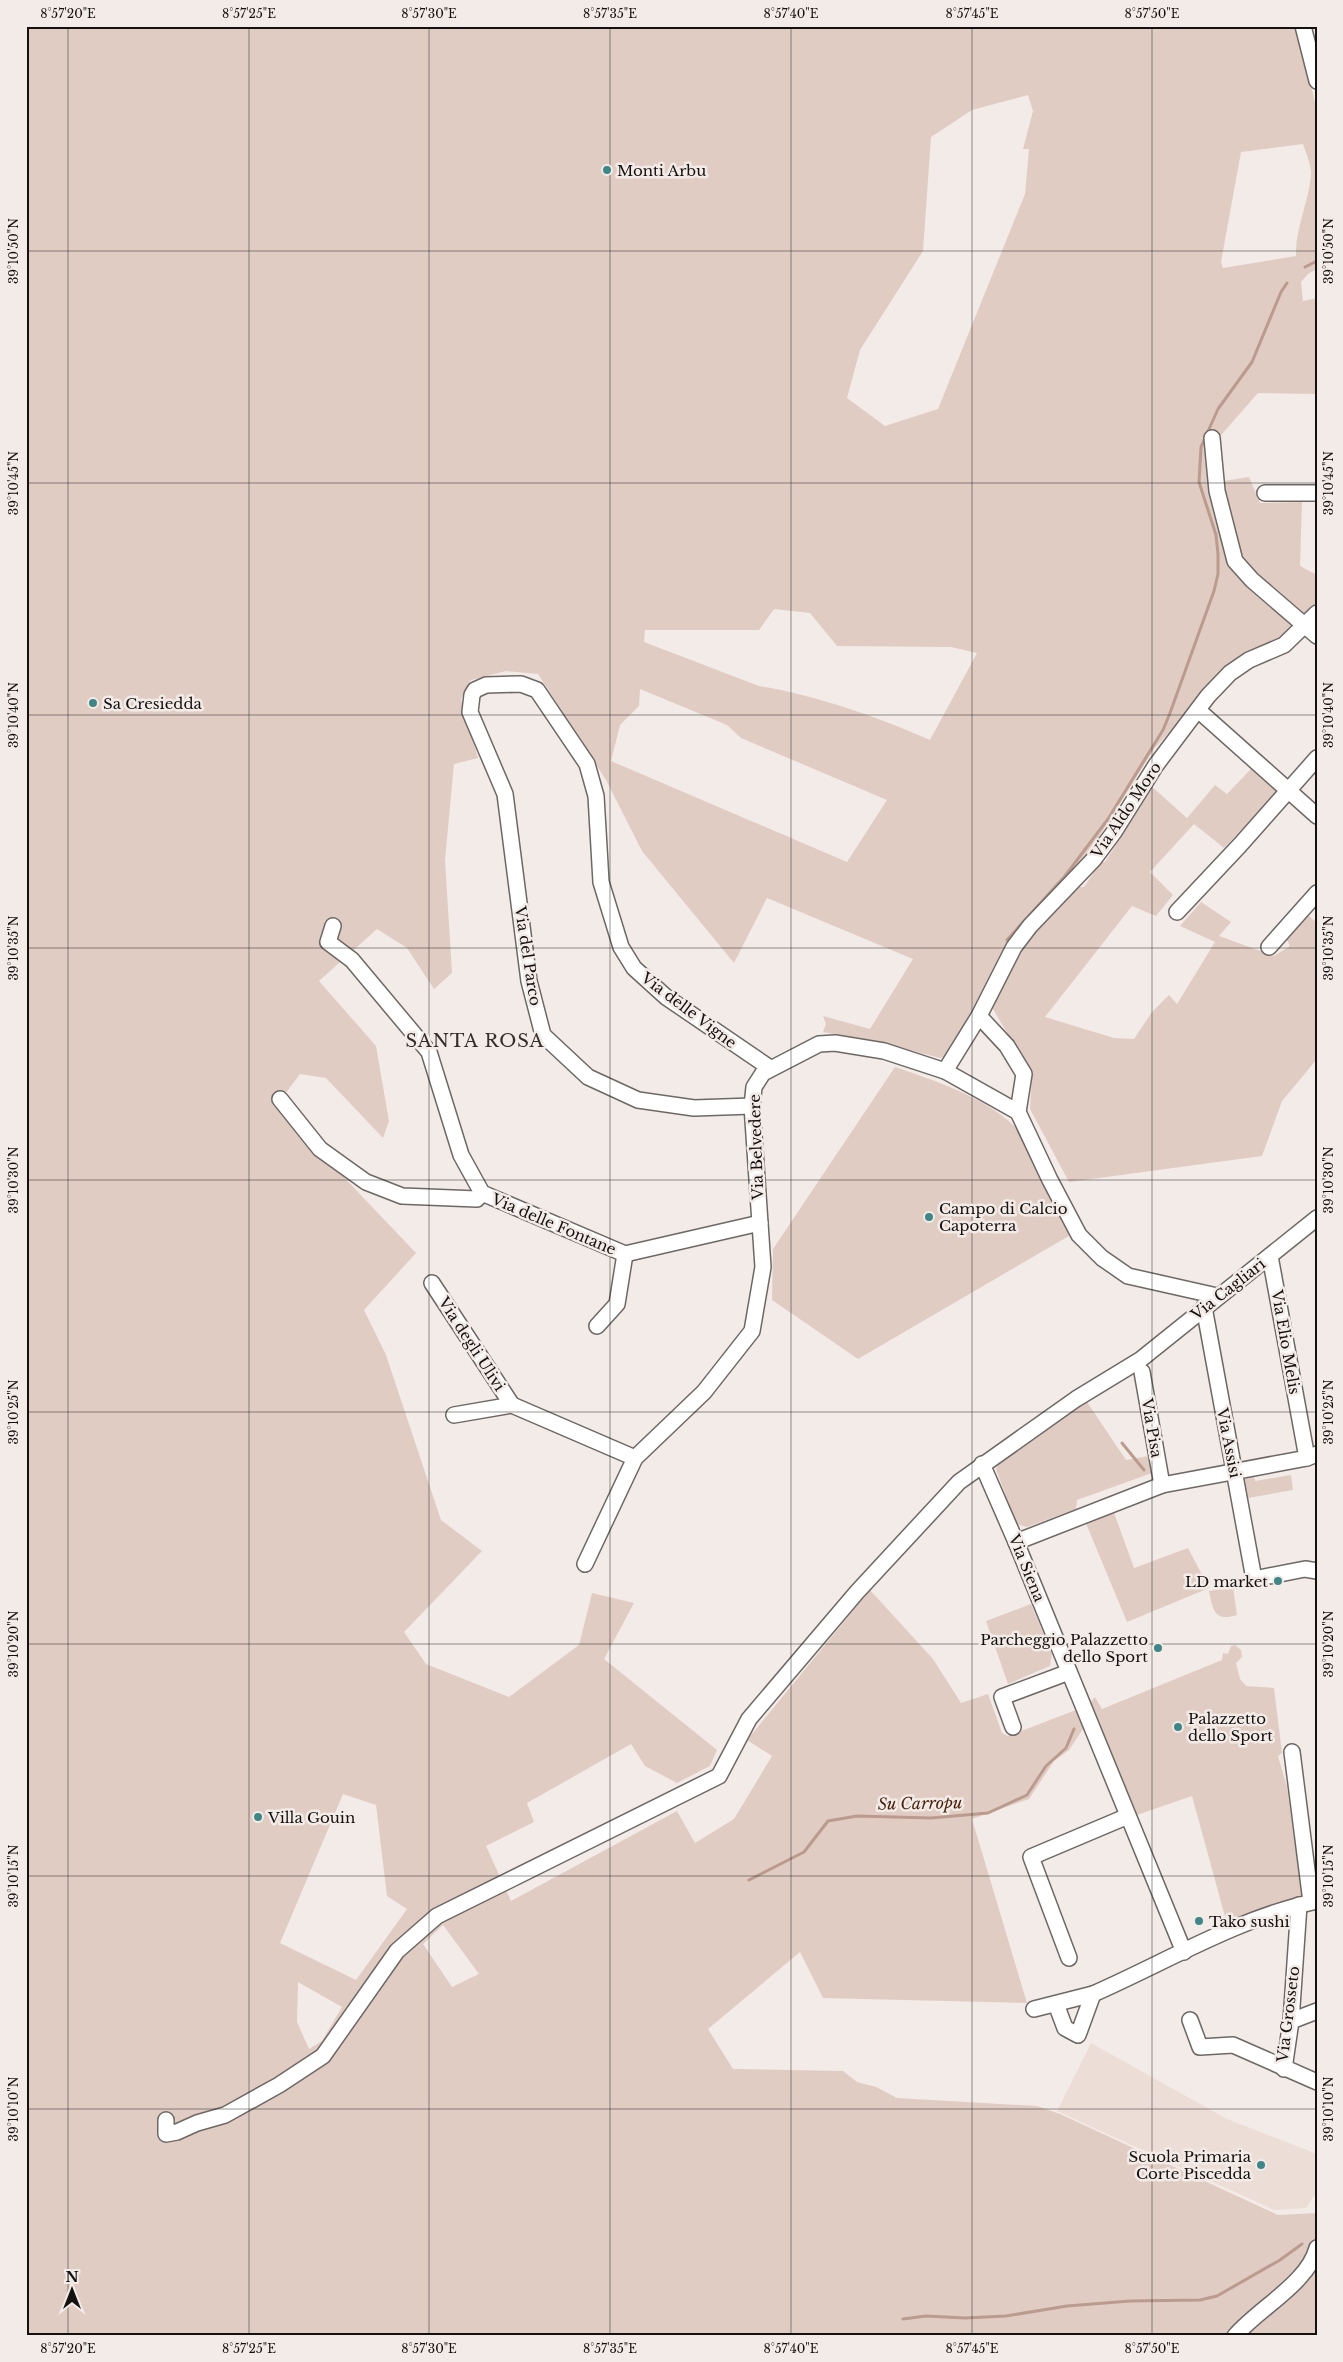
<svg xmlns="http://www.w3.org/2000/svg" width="1343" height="2362" viewBox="0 0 1343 2362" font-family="'Libre Baskerville',serif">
<rect width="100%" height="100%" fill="#f3ebe7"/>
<polygon fill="#edddd7" points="1091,2043 1227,2119 1317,2154 1317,2192 1306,2208 1274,2210 1057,2111"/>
<g fill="#e1ccc4" fill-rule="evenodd">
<path d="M26,26H1297L1317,111V269L1308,274L1301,282L1303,301L1317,298V394L1258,393L1215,442L1211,483L1249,477L1260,503L1302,502L1300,566L1317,575V602L1287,638L1232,663L1154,749L1087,856L1056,890L957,1045L946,1056L940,1058L875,1041L823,1032L826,1024L823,1016L870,1029L913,959L767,898L734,963L642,851L606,780L538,674L506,671L471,680L461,699L478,758L454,764L445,860L452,973L434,989L407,948L377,929L319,981L376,1046L389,1121L383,1138L326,1078L300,1074L276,1106L416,1253L364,1310L386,1355L441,1520L482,1551L404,1632L426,1664L509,1697L579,1645L592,1593L634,1603L604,1659L717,1750L710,1766L677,1783L645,1766L631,1744L527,1803L534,1822L486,1846L511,1901L677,1811L695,1843L734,1819L772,1756L747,1740L870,1590L933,1659L961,1703L988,1694L1002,1733L1008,1736L1076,1710L1083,1729L1069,1750L1054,1761L1029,1799L972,1819L1027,2003L823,1998L800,1952L708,2029L733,2069L843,2071L857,2082L876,2087L897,2098L1037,2106L1060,2114L1278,2215L1317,2213V2336H26ZM1028,95L1033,111L1023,149H1029L1025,194L938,409L885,426L847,398L860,350L923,251L931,137L972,110ZM1303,144C1306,153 1311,164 1311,174C1309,202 1295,228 1296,256L1223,268L1221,262L1241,152ZM774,609L810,613L837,646L951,647L977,653L930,740C881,718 812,694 759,686L644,642L645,630H759ZM640,689L727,725L741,738L887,800L847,862L611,761L620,725L639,706ZM343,1794L376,1805L387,1896L407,1909L356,1980L280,1943ZM443,1925L479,1974L452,1987L423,1944ZM298,1982L342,2007L322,2041L309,2049L297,2022Z"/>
<polygon points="1252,768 1277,792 1224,848 1194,824 1150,872 1173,895 1156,916 1132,906 1045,1017 1114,1038 1134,1039 1152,1012 1169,995 1177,1004 1215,942 1180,926 1201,902 1231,922 1219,936 1274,956 1290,946 1286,938 1307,914 1317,923 1317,1059 1282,1101 1262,1156 1069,1182 1030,1109 1032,1075 990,1004 1019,947 1077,887 1084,887 1101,862 1105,862 1148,794 1150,785 1187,818 1215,785 1227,794"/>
<path d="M895,1067C933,1080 985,1097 1014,1126C1036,1148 1059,1204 1074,1233L858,1359L772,1300L773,1249Z"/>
<polygon points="1085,1399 1126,1460 1149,1456 1152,1473 1077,1500 1076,1509 1027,1527 1016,1524 996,1469 998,1464"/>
<polygon points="1254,1475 1255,1481 1291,1475 1293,1490 1248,1498 1244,1476"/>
<polygon points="1113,1510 1134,1568 1188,1548 1209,1588 1127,1622 1085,1521"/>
<path d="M1233,1587L1237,1615C1214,1622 1213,1610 1209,1591Z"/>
<polygon points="1031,1604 1052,1654 1050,1666 1008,1684 986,1621"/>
<polygon points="1235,1645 1241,1650 1242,1657 1236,1663 1240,1679 1246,1686 1274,1688 1282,1753 1278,1756 1287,1787 1302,1895 1227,1924 1192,1796 1134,1816 1090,1703 1095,1697 1102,1709 1222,1660 1223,1653 1228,1654 1231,1646"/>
</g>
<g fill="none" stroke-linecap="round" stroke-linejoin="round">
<g stroke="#ba9b8e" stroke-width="3">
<polyline points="1305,267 1317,261"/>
<polyline points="1007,940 1065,876 1108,819 1163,730 1170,713 1214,591 1218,574 1218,554 1216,535 1199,482 1201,447 1218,409 1252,362 1281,292 1287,283"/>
<polyline points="1122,1443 1144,1470"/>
<polyline points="749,1880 804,1852 828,1821 857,1816 931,1818 988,1813 1027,1795 1046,1766 1066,1748 1074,1729"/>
<polyline points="903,2319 926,2316 965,2318 1006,2316 1067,2306 1130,2301 1200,2300 1217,2296 1280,2260 1302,2244"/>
</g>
<g stroke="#6e6865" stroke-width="18">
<g id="minor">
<polyline points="1303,26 1317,81"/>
<polyline points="1212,438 1217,491 1235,561 1252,580 1317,636"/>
<polyline points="1265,493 1317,493"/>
<polyline points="1198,710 1317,816"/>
<polyline points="1177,912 1240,845 1317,758"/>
<polyline points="333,926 328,942 352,960 429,1052 461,1155 482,1193 625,1254 760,1223"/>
<polyline points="1269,947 1317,893"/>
<polyline points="979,1016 1007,1046 1024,1074 1018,1112"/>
<polyline points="945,1071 979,1016 1014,947 1030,926 1094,859 1114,832 1156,765 1208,696 1230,673 1249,660 1284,645 1317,613"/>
<polyline points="280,1099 320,1149 366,1182 402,1196 477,1199 482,1193"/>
<polyline points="752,1106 694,1108 638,1100 588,1077 543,1035 529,981 505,794 470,712 472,695 475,690 486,685 521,684 537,690 587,764 596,796 601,882 621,947 634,968 666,997 770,1068"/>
<polyline points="1270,1256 1307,1458"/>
<polyline points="432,1283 512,1405 635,1458"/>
<polyline points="1204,1307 1254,1579 1305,1569 1317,1571"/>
<polyline points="597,1326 617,1304 625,1254"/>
<polyline points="1142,1372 1162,1485"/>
<polyline points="454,1415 512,1405"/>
<polyline points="982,1464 1016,1542 1184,1952"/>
<polyline points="1016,1542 1162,1485 1307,1458 1317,1454"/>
<polyline points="585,1564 635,1458 704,1392 752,1331 763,1267 752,1106 754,1087 763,1073 819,1044 835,1043 884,1051 945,1071 1018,1112 1050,1180 1079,1235 1102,1258 1128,1276 1217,1296"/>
<polyline points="1013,1727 1002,1697 1069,1672"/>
<polyline points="1292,1752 1311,1902"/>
<polyline points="1069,1958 1031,1857 1128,1816"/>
<path d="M1093,1994C1166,1962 1238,1918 1317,1901"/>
<polyline points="1034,2009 1093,1994 1078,2035 1065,2028 1056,2004"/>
<polyline points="1190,2020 1200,2047 1233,2045 1317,2082"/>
<polyline points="1291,2021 1317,2011"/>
<polyline points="1284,2069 1291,2021 1299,1905"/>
<polyline points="166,2120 166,2134 177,2132 197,2123 225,2115 279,2085 323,2056 397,1951 437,1916 719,1776 749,1719 857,1592 959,1482 1076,1399 1140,1360 1317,1218"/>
<path d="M1235,2336C1259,2308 1308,2283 1317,2248"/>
</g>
</g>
<use href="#minor" stroke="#fff" stroke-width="15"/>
</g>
<path fill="none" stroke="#141211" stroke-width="1" stroke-opacity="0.45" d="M68,26V2336M249,26V2336M429,26V2336M610,26V2336M791,26V2336M972,26V2336M1152,26V2336M26,251H1317M26,483H1317M26,715H1317M26,948H1317M26,1180H1317M26,1412H1317M26,1644H1317M26,1876H1317M26,2109H1317"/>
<g fill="#3f8787" stroke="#f3ebe7" stroke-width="2">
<circle cx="607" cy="170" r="5"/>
<circle cx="93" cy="703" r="5"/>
<circle cx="929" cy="1217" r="5"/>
<circle cx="1278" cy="1581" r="5"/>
<circle cx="1158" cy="1648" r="5"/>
<circle cx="1178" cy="1727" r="5"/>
<circle cx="258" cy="1817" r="5"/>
<circle cx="1199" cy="1921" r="5"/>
<circle cx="1261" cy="2165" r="5"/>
</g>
<g text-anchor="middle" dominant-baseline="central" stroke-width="5" stroke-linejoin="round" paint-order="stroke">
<g font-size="15" fill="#141211" stroke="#f3ebe7" text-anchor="start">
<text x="617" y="170">Monti Arbu</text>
<text x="103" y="703">Sa Cresiedda</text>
<text x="939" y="1208">Campo di Calcio<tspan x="939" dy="17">Capoterra</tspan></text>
<text x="1268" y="1581" text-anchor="end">LD market</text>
<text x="1148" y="1639" text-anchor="end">Parcheggio Palazzetto<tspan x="1148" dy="17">dello Sport</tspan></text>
<text x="1188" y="1718">Palazzetto<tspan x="1188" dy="17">dello Sport</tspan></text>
<text x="268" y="1817">Villa Gouin</text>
<text x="1209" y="1921">Tako sushi</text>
<text x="1251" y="2156" text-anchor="end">Scuola Primaria<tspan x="1251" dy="17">Corte Piscedda</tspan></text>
</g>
<g font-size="15" fill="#141211" stroke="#f3ebe7">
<text transform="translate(1126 810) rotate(-56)">Via Aldo Moro</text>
<text transform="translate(528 956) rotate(81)">Via del Parco</text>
<text transform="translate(689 1010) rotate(37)">Via delle Vigne</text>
<text transform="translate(756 1147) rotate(-92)">Via Belvedere</text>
<text transform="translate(554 1224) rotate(23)">Via delle Fontane</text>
<text transform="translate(1228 1289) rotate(-38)">Via Cagliari</text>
<text transform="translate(1286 1342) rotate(80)">Via Elio Melis</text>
<text transform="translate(472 1344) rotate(57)">Via degli Ulivi</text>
<text transform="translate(1152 1428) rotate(80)">Via Pisa</text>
<text transform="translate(1229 1443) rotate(79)">Via Assisi</text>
<text transform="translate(1027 1568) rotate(68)">Via Siena</text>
<text transform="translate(1288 2014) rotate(-83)">Via Grosseto</text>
</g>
<g font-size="16" font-style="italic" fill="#491f0a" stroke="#f3ebe7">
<text transform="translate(920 1803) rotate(-1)">Su Carropu</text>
</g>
<g font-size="18" letter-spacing="1" fill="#352f2c" stroke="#f3ebe7">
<text x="475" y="1041">SANTA ROSA</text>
</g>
</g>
<rect width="1343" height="2362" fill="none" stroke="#f3ebe7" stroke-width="55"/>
<g transform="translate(72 2290)" stroke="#f3ebe7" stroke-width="4" paint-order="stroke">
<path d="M0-4L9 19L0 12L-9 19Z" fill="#141211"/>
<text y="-8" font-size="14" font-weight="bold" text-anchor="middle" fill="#141211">N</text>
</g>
<rect x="28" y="28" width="1288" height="2306" fill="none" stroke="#141211" stroke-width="2"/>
<g font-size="12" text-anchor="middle" fill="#141211">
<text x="68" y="18">8°57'20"E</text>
<text x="249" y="18">8°57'25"E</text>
<text x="429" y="18">8°57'30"E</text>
<text x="610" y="18">8°57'35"E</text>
<text x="791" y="18">8°57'40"E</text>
<text x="972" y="18">8°57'45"E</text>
<text x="1152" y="18">8°57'50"E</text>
<text transform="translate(14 251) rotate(-90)" y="4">39°10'50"N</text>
<text transform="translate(1329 251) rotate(-90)" y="4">39°10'50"N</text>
<text transform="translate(14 483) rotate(-90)" y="4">39°10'45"N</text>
<text transform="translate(1329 483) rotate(-90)" y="4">39°10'45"N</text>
<text transform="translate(14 715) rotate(-90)" y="4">39°10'40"N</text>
<text transform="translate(1329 715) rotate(-90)" y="4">39°10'40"N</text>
<text transform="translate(14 948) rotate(-90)" y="4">39°10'35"N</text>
<text transform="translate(1329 948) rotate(-90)" y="4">39°10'35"N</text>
<text transform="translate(14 1180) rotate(-90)" y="4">39°10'30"N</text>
<text transform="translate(1329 1180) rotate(-90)" y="4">39°10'30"N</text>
<text transform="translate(14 1412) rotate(-90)" y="4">39°10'25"N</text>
<text transform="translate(1329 1412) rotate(-90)" y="4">39°10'25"N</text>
<text transform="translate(14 1644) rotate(-90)" y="4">39°10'20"N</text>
<text transform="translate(1329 1644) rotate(-90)" y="4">39°10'20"N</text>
<text transform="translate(14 1876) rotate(-90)" y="4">39°10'15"N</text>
<text transform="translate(1329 1876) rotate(-90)" y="4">39°10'15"N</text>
<text transform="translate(14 2109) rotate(-90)" y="4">39°10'10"N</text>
<text transform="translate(1329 2109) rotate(-90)" y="4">39°10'10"N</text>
<text x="68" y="2353">8°57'20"E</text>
<text x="249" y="2353">8°57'25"E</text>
<text x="429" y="2353">8°57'30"E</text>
<text x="610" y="2353">8°57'35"E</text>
<text x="791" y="2353">8°57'40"E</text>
<text x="972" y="2353">8°57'45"E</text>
<text x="1152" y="2353">8°57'50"E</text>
</g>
</svg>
